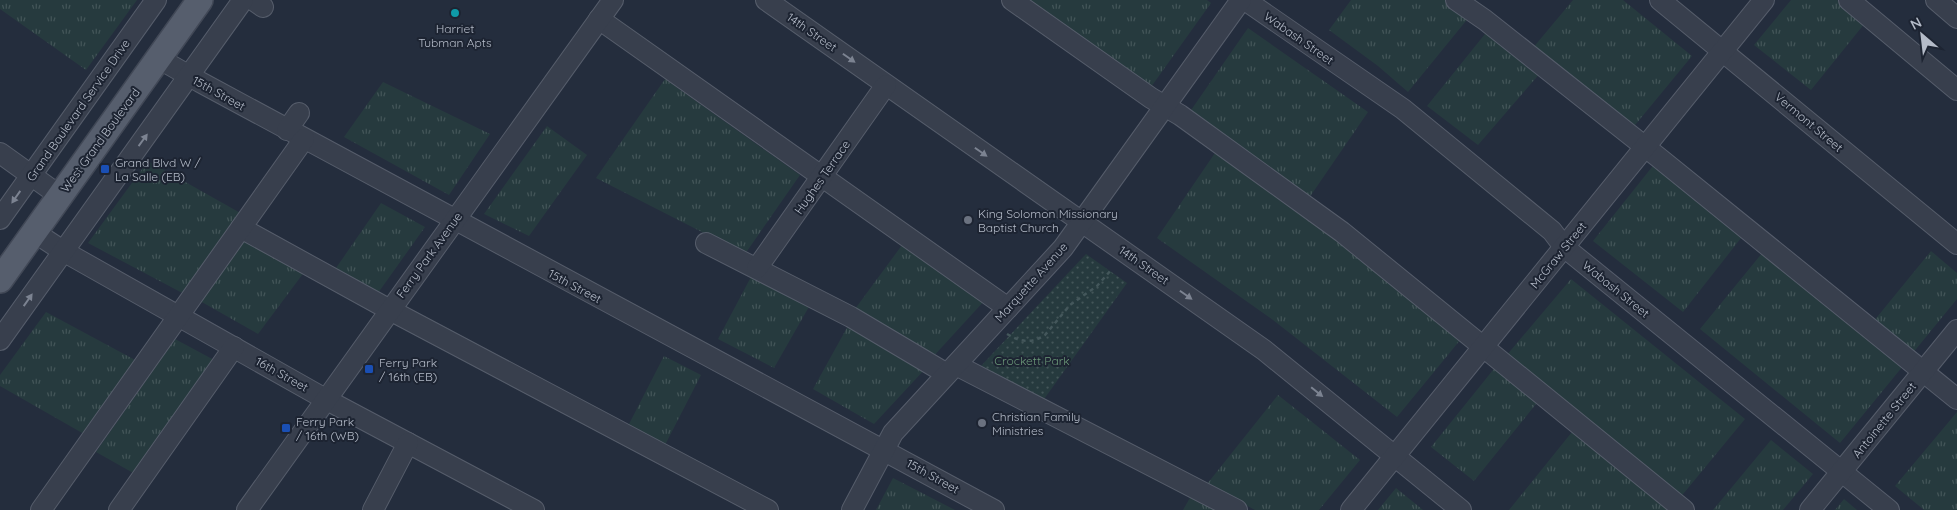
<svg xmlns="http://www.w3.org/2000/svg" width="1957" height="510" viewBox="0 0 1957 510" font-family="Quicksand,sans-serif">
<defs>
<pattern id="grass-tufts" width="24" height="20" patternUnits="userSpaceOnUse" patternTransform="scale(1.25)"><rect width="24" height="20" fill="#263a3e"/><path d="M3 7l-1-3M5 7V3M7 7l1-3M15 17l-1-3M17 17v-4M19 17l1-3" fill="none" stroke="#435558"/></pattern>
<pattern id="park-dots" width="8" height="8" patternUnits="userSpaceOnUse" patternTransform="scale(1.25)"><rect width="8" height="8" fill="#263a3e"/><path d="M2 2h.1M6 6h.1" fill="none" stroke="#435558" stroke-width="1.8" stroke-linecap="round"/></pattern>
</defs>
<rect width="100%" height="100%" fill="#242d3d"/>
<g fill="url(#grass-tufts)">
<polygon points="0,0 137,0 86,70 0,9"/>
<polygon points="1028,0 1207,0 1211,3 1151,87"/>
<polygon points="1351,0 1446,0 1470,16 1408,92 1378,66 1329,30"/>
<polygon points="1573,0 1623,0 1692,56 1631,130 1532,49"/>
<polygon points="1791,0 1837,0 1865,23 1811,90 1754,45"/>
<polygon points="1248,28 1368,112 1309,198 1189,113"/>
<polygon points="1489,29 1542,71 1478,145 1427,106"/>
<polygon points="665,79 800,175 745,254 596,178"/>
<polygon points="383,82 490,134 449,195 344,137"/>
<polygon points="547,126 587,155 529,236 484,214"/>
<polygon points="1217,150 1308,215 1461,339 1397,417 1273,320 1157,238"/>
<polygon points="148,161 244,215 188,296 88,243"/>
<polygon points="1656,162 1745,233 1683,312 1593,241"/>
<polygon points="381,203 425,227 378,293 336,268"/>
<polygon points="245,238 305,271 258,334 200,301"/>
<polygon points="905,241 986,299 931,359 855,309"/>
<polygon points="1931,251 1957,273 1957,299 1912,354 1873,322"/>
<polygon points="1763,252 1903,366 1840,443 1700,329"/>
<polygon points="752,275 810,305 774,368 718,339"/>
<polygon points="1571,279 1745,419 1679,499 1506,356"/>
<polygon points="46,312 137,361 84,434 0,386 0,375"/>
<polygon points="849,324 926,368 874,424 813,389"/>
<polygon points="175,339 216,361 135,474 96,452"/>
<polygon points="664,356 701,375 665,445 628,426"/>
<polygon points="1497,365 1540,399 1474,481 1431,447"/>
<polygon points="1278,395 1360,460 1319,510 1255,510 1207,484"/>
<polygon points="1957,412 1957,510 1924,510 1895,486"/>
<polygon points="1576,427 1678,510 1509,510"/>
<polygon points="1771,440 1813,474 1783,510 1713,510"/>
<polygon points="893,478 955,510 876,510"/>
<polygon points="1396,488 1423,510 1378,510"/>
<polygon points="1191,496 1221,510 1183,510"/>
<polygon points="1844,499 1857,510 1835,510"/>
</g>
<polygon fill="url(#park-dots)" points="1086,254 1127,283 1042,402 980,367"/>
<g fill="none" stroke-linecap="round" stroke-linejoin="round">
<g stroke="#565d6b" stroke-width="22">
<g id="minor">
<polyline points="253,0 263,7"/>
<polyline points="766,0 1264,350 1461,510"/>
<polyline points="1012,0 1151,98 1180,115 1342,232 1684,510"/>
<polyline points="1245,0 1403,109 1552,231 1564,247 1889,510"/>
<polyline points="1456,0 1485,20 1658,157 1957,399"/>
<polyline points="1660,0 1957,244"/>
<polyline points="1849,0 1957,90"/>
<polyline points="1936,0 1957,18"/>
<polyline points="599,19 1008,308"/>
<polyline points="158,58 200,82 994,510"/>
<polyline points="287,130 299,113"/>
<polyline points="0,153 60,196"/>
<polyline points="0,219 156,0"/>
<polyline points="241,228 390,310 768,510"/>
<polyline points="34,232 63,251 327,400 534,510"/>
<polyline points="706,243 851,317 947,374"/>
<polyline points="757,268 886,85"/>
<polyline points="0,340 243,0"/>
<polyline points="956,365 1237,510"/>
<polyline points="41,510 304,139"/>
<polyline points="119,510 234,347"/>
<polyline points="247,510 613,0"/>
<polyline points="373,510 408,443"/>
<polyline points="852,510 893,433 1063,248 1241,0"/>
<polyline points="1351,510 1764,0"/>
<polyline points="1810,510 1957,330"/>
</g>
</g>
<g stroke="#414856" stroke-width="28">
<polyline id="major" points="0,280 200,0"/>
</g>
<path stroke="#44575b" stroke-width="2.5" stroke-dasharray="4 4" stroke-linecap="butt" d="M1007,334C1020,342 1031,344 1045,335L1070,305L1097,286L1112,269"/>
<use href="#minor" stroke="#383f4d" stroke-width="20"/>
<use href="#major" stroke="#565e6d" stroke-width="25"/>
</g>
<defs><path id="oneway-solid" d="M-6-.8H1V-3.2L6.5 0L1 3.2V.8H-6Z" transform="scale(1.25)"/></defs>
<g fill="#7c8391">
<use href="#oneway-solid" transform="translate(849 58) rotate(35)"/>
<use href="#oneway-solid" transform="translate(143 140) rotate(-54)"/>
<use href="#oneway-solid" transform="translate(981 152) rotate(35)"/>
<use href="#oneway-solid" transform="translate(16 197) rotate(125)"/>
<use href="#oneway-solid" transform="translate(1186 295) rotate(35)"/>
<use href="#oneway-solid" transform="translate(28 300) rotate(-55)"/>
<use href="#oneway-solid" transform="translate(1317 392) rotate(39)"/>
</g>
<circle fill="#0f9aa8" stroke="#1d2432" stroke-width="2" cx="455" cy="13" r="5"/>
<g fill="#1a4fb4" stroke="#1d2432" stroke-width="2">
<rect x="100" y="164" width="10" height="10" rx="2.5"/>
<rect x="364" y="364" width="10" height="10" rx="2.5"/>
<rect x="281" y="423" width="10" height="10" rx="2.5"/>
</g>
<g fill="#6b7280" stroke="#1d2432" stroke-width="2">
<circle cx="968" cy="220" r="5"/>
<circle cx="982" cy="423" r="5"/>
</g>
<g text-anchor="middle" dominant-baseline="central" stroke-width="4" stroke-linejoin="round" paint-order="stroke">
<g font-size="12" fill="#b4bbc8" stroke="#1d2432" text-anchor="start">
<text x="455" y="28" text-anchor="middle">Harriet<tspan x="455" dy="14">Tubman Apts</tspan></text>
<text x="115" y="162">Grand Blvd W /<tspan x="115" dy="14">La Salle (EB)</tspan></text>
<text x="978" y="213">King Solomon Missionary<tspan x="978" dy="14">Baptist Church</tspan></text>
<text x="379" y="362">Ferry Park<tspan x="379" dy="14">/ 16th (EB)</tspan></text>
<text x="992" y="416">Christian Family<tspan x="992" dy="14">Ministries</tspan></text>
<text x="296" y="421">Ferry Park<tspan x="296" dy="14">/ 16th (WB)</tspan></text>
</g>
<g font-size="12" fill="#b4bbc8" stroke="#1d2432">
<text transform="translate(812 32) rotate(35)">14th Street</text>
<text transform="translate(1299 38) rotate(35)">Wabash Street</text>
<text transform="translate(219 93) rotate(29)">15th Street</text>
<text transform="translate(78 110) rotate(-55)">Grand Boulevard Service Drive</text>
<text transform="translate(1809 122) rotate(40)">Vermont Street</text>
<text transform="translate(100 140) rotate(-54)">West Grand Boulevard</text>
<text transform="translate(822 177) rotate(-55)">Hughes Terrace</text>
<text transform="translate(429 255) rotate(-54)">Ferry Park Avenue</text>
<text transform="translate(1558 255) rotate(-51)">McGraw Street</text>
<text transform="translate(1144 265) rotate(35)">14th Street</text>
<text transform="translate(1031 282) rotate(-48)">Marquette Avenue</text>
<text transform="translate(575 286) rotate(28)">15th Street</text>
<text transform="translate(1616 289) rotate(39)">Wabash Street</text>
<text transform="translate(282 374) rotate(29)">16th Street</text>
<text transform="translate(1884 420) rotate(-51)">Antoinette Street</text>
<text transform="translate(933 476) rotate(29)">15th Street</text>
</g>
<g font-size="12" fill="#6c9979" stroke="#1d2432">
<text x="1032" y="360">Crockett Park</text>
</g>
</g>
<g transform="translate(1922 35) rotate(332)" stroke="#1d2432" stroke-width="4" paint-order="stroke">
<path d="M0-4L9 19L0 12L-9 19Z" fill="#b4bbc8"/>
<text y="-8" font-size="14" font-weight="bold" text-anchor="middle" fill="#b4bbc8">N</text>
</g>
</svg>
